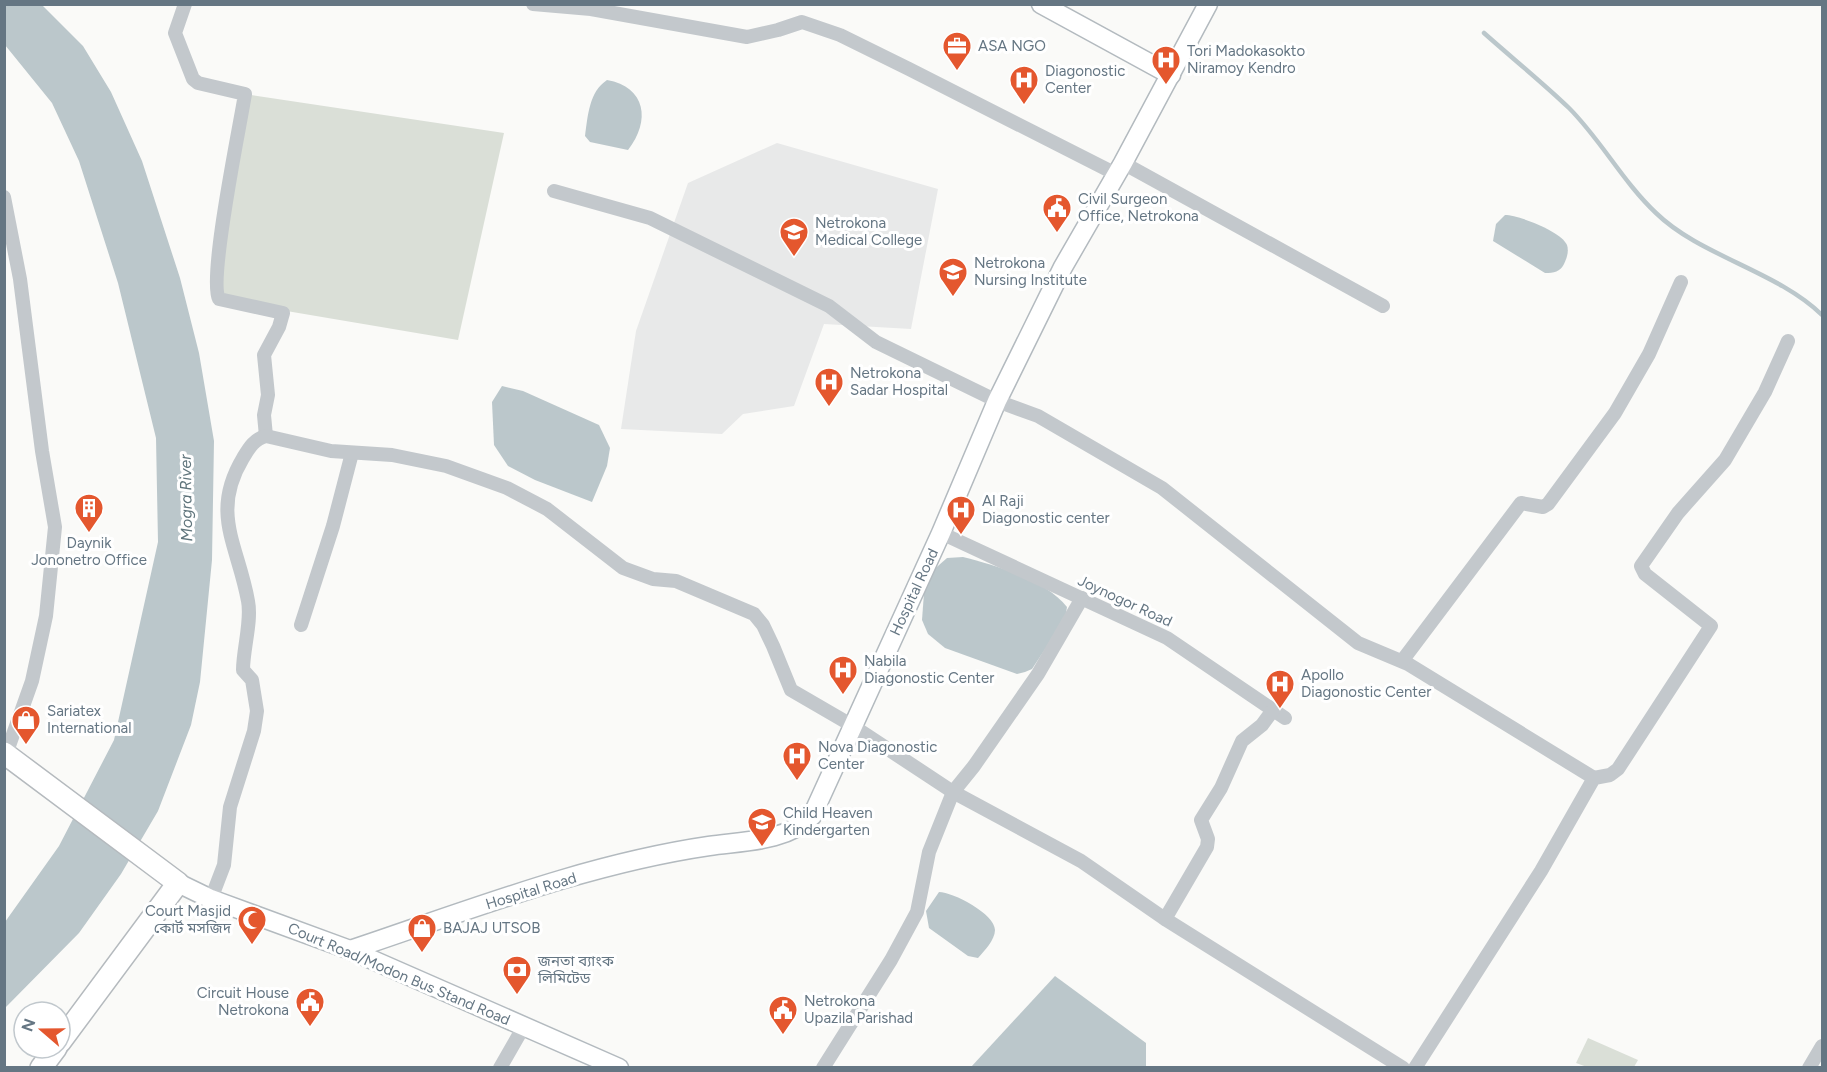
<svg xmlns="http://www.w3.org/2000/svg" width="1827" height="1072" viewBox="0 0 1827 1072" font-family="Figtree,'Noto Sans Bengali',sans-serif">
<rect width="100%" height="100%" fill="#fafaf8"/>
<polygon fill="#e8e9e9" points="777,143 938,189 911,329 824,324 794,406 743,414 722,434 621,429 636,331 688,183"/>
<g fill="#dadfd7">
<polygon points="251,95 504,133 458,340 239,303 221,295 222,258"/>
<polygon points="1588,1038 1638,1060 1634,1067 1587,1067 1576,1063"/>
</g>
<g fill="#bbc7cb">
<polygon points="41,4 83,46 111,92 142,161 180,278 199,353 214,441 212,560 200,682 191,725 158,811 121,874 79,933 5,1008 5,922 59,846 114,740 158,542 156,438 118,283 79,161 52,103 5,45 5,5"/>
<path d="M607,80C646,87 651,121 628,150L590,142L585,136C588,115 589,92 607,80Z"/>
<path d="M1505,215C1519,215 1562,232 1567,245C1569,251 1567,258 1564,264C1560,272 1554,273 1545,273L1493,241L1496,224Z"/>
<polygon points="502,386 523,391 599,425 610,448 607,466 592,502 535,480 508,466 494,445 492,402"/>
<path d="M963,557C995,565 1047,581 1067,607L1065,619L1032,669L1025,672L1017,674L945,648L928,634L922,620L924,593L930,573L947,558Z"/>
<path d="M939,892C953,892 995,914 995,930C995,940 984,951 978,958L968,956L929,928L926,911Z"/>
<polygon points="1055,976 1146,1043 1146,1067 971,1067"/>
</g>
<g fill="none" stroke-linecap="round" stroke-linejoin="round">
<path stroke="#bbc7cb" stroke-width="4.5" d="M1484,33C1512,58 1542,82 1569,108C1601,140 1623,182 1656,213C1700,256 1777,271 1822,315"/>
<g stroke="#b3babf" stroke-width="21">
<g id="secondary">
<polyline points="1041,4 1171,75"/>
<polyline points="178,883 211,899 350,950 619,1068"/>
<path d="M350,950C467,911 586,864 709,846C743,841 786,842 812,816L941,533L997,401L1063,267L1123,163L1208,4"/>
</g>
</g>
<g stroke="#b5babe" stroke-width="24">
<g id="primary">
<polyline points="4,753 178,883 60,1042"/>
<polyline points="41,1068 56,1048"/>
</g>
</g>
<g stroke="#c3c8cc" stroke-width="14">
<path d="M185,4L175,33L193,79L198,83L245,94C240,126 208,279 219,299L283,313L279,327L264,355L268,395L264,415L266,436"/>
<polyline points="533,4 591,9 747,37 778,30 802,22 840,35 909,69 1116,174"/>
<polyline points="1123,163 1383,306"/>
<polyline points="554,191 650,218 829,306 876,342 997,401 1038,416 1162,488 1358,643 1408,664 1594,778"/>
<polyline points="4,197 20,279 42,451 55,527 46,616 32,681 4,760"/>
<polyline points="941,533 1167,638 1285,718"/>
<polyline points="301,625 333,526 352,453"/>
<polyline points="1402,661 1521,503 1543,507 1548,504 1615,413 1649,354 1681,282"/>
<path d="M211,899L224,865L230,807L254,731L257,711L252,680L243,670C243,649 252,621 248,601C238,545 210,513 243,458C249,448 254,439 266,436L331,451L392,455L446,466L507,488L547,509L623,568L653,579L676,581L754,614L763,625L773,646L791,690L853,726L953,792L1081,861L1165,919L1403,1068"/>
<polyline points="1165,919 1207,847 1208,839 1201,820 1221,788 1242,741 1262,725 1273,710"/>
<polyline points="500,1068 524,1026"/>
<polyline points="823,1068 891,960 917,912 929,852 953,792 974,766 1038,674 1082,598"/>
<polyline points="1415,1068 1541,871 1594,778 1610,775 1618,769 1711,626 1645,574 1641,566 1678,513 1725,460 1765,392 1788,341"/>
<polyline points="1809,1068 1822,1046"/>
</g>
<use href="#secondary" stroke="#fff" stroke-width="18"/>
<use href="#primary" stroke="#fff" stroke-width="21"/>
</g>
<defs>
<g id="office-pin" transform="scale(1.5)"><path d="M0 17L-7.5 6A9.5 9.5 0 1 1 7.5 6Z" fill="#e4572e" stroke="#fff"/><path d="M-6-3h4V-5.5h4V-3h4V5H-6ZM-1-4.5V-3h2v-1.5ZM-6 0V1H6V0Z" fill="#fff"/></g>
<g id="hospital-pin" transform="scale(1.5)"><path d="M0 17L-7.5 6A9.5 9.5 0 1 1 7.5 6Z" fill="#e4572e" stroke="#fff"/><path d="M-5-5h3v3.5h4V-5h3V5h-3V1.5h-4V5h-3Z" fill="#fff"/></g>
<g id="civic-pin" transform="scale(1.5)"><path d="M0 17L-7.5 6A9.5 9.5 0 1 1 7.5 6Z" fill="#e4572e" stroke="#fff"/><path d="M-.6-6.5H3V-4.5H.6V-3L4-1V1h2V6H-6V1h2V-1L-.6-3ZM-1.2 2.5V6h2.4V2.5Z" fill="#fff"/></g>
<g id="university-pin" transform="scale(1.5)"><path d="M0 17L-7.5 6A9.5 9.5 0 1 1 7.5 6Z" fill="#e4572e" stroke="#fff"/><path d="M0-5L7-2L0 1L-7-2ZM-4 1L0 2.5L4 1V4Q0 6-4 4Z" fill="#fff"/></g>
<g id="building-pin" transform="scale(1.5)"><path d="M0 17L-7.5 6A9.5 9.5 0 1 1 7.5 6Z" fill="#e4572e" stroke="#fff"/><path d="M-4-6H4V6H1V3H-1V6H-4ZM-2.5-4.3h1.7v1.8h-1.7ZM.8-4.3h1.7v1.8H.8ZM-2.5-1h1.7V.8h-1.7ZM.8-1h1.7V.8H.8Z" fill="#fff"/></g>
<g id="shop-pin" transform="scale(1.5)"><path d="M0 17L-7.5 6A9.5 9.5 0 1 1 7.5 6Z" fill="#e4572e" stroke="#fff"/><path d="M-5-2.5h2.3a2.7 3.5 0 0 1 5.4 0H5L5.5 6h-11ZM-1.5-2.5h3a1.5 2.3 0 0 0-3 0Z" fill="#fff"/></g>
<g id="school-pin" transform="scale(1.5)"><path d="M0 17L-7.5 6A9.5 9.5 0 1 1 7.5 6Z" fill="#e4572e" stroke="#fff"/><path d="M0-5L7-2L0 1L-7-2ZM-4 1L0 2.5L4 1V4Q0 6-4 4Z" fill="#fff"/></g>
<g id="mosque-pin" transform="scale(1.5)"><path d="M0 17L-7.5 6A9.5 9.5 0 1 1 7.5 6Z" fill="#e4572e" stroke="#fff"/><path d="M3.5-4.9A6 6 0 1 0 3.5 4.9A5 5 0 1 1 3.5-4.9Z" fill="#fff"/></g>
<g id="bank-pin" transform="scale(1.5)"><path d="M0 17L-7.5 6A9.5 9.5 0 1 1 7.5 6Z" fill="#e4572e" stroke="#fff"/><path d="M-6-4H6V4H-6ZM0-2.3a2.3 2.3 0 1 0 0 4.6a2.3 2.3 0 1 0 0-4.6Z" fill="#fff"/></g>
</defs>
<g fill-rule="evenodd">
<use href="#office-pin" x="957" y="46"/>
<use href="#hospital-pin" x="1166" y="60"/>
<use href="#hospital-pin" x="1024" y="80"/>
<use href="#civic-pin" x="1057" y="208"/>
<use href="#university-pin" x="794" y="232"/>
<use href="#university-pin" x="953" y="272"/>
<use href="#hospital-pin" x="829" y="382"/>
<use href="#building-pin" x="89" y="508"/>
<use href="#hospital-pin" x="961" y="510"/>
<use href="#hospital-pin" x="843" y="670"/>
<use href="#hospital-pin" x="1280" y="684"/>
<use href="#shop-pin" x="26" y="720"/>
<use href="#hospital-pin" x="797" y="756"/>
<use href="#school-pin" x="762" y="822"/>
<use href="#mosque-pin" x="252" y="920"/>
<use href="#shop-pin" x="422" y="928"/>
<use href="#bank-pin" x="517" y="970"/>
<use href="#civic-pin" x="310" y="1002"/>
<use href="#civic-pin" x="783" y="1010"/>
</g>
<g text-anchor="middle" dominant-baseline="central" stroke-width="6" stroke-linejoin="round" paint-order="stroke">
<g font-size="15" fill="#657683" stroke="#fff" text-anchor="start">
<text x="978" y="46">ASA NGO</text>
<text x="1187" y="51">Tori Madokasokto<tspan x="1187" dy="17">Niramoy Kendro</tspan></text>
<text x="1045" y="71">Diagonostic<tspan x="1045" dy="17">Center</tspan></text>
<text x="1078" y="199">Civil Surgeon<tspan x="1078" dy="17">Office, Netrokona</tspan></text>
<text x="815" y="223">Netrokona<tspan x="815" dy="17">Medical College</tspan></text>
<text x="974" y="263">Netrokona<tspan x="974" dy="17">Nursing Institute</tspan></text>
<text x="850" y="373">Netrokona<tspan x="850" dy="17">Sadar Hospital</tspan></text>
<text x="982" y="501">Al Raji<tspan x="982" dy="17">Diagonostic center</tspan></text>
<text x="89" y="543" text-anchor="middle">Daynik<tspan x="89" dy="17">Jononetro Office</tspan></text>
<text x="864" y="661">Nabila<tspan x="864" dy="17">Diagonostic Center</tspan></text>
<text x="1301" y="675">Apollo<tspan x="1301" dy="17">Diagonostic Center</tspan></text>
<text x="47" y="711">Sariatex<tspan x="47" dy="17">International</tspan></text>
<text x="818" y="747">Nova Diagonostic<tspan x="818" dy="17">Center</tspan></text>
<text x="783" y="813">Child Heaven<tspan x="783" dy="17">Kindergarten</tspan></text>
<text x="231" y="911" text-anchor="end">Court Masjid<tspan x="231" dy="17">কোর্ট মসজিদ</tspan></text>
<text x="443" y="928">BAJAJ UTSOB</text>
<text x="538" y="961">জনতা ব্যাংক<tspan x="538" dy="17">লিমিটেড</tspan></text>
<text x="289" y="993" text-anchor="end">Circuit House<tspan x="289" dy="17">Netrokona</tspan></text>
<text x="804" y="1001">Netrokona<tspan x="804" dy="17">Upazila Parishad</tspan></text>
</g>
<g font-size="15" fill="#657683" stroke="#fff">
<text transform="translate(914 592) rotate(-65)">Hospital Road</text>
<text transform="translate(1125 601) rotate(25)">Joynogor Road</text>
<text transform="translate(531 891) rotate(-17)">Hospital Road</text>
<text transform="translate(399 974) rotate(23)">Court Road/Modon Bus Stand Road</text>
</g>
<g font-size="16" font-style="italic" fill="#60757c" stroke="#fff">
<text transform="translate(186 498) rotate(-91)">Mogra River</text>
</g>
</g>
<rect width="1827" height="1072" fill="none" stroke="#657683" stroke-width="12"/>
<g transform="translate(42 1030) rotate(290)"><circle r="28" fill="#ffffff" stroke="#c1c8cd" stroke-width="1.5"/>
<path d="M0-4.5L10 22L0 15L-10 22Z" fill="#e4572e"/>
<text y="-9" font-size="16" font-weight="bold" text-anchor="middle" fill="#657683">N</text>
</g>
</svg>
